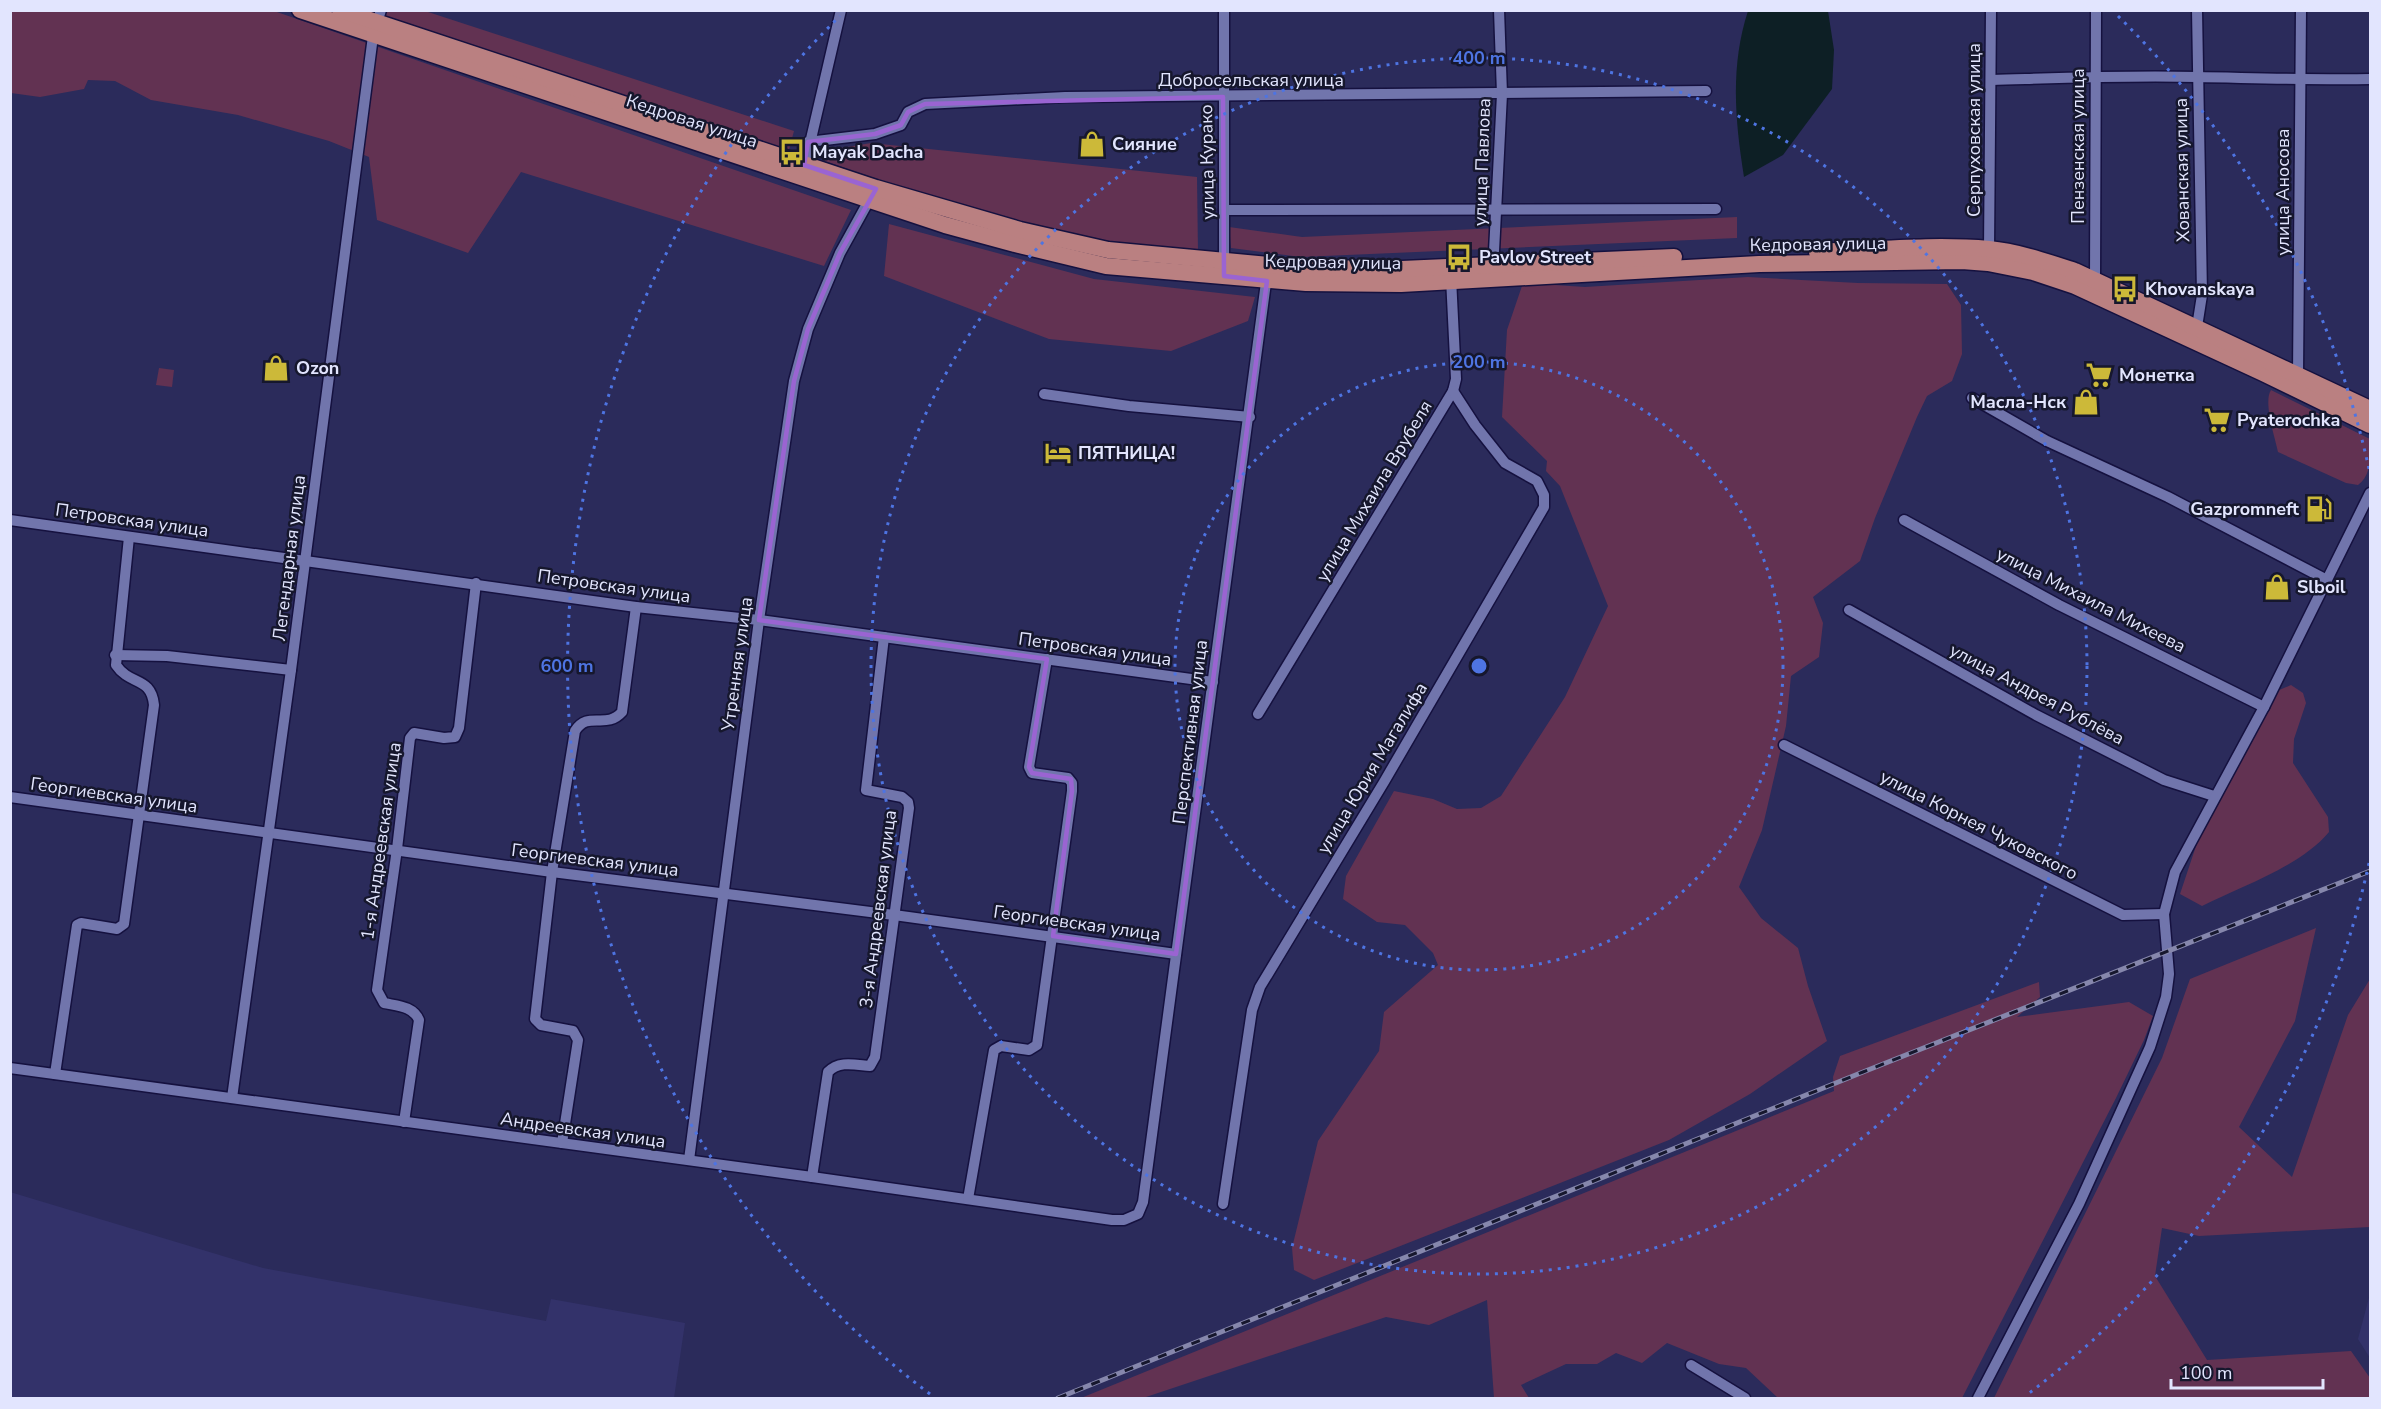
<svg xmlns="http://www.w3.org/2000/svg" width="2381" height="1409" viewBox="0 0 2381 1409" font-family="'Nunito Sans',sans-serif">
<rect width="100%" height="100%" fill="#2b2b5b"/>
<g fill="#33326a">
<polygon points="10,1192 263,1268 546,1321 551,1299 685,1323 674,1398 11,1398"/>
<polygon points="2370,1294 2370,1358 2358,1339"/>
</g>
<g fill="#623252">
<polygon points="11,11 274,11 851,210 824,266 521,172 468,253 377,220 369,157 329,141 238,115 151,100 115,81 88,80 84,89 40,97 11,93"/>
<polygon points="348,11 425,11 794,131 787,157"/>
<polygon points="871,143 1197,177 1198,254 1086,239 950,205 825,161 823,151"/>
<polygon points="1737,217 1737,238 1301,257 1231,248 1229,227 1302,237"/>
<polygon points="889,224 1094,279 1255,297 1248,321 1171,351 1049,339 884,276"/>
<polygon points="1748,277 1858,283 1947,284 1961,305 1962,354 1952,381 1927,396 1917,417 1875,518 1860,561 1813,597 1823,623 1819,657 1791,676 1786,726 1762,830 1739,887 1761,918 1798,948 1808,986 1827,1041 1750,1094 1669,1140 1314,1280 1294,1270 1292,1248 1318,1141 1379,1051 1384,1012 1438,965 1433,953 1405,925 1377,922 1343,899 1346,876 1394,791 1433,799 1457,809 1481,808 1501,796 1565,697 1608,606 1560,486 1546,471 1547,461 1502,417 1507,330 1523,283 1585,287"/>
<polygon points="159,368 174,370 172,387 156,385"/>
<path d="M2271,390L2370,439C2371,454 2372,475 2358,485L2346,483L2278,452C2275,437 2263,402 2271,390Z"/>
<path d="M2291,685L2303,693L2306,703L2294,739L2293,763L2328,817L2329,832C2301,866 2242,886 2202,906L2180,894L2197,843L2277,691Z"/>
<polygon points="2316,928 2295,1021 2239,1127 2292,1177 2348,1015 2370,979 2370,1227 2199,1236 2162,1228 2155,1276 2207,1360 2351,1351 2370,1378 2370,1398 1994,1398 2162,1058 2190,979"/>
<polygon points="2039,982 2040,997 2017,1017 2129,1002 2153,1016 2144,1040 2116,1098 1962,1398 1778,1398 1746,1368 1719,1364 1667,1343 1642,1363 1616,1353 1597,1364 1566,1364 1521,1385 1529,1398 1494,1398 1487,1300 1429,1325 1386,1317 1143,1398 1081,1398 1834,1091 1833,1077 1840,1056"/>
</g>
<path fill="#0d1f25" d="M1748,11H1828L1834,50L1832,89L1783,155L1744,177C1735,121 1730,66 1748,11Z"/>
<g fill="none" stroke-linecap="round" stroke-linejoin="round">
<g stroke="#15113f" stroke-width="13">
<g id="minor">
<polyline points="1224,10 1224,267"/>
<polyline points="2197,10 2202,295 2197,327"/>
<path d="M1992,80C2060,78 2129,75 2197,77C2255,78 2313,80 2370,79"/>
<polyline points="808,142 875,134 901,125 908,112 925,104 1065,97 1706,91"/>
<polyline points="804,169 841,10"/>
<polyline points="1224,210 1716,209"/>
<polyline points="1989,249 1991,10"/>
<polyline points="1493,271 1502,94 1499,10"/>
<polyline points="2095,281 2096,10"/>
<polyline points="2298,375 2301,10"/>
<polyline points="1044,394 1129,406 1250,417"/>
<polyline points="1972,398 2047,441 2168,497 2327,580"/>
<polyline points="10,520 636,607 759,620 1213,682"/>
<polyline points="1904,520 2059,605 2264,707"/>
<polyline points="1849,610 2036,715 2164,780 2214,796"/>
<polyline points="115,655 167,656 291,670"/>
<polyline points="1258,714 1453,391 1456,379 1451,278"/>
<polyline points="1784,745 2123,915 2164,914"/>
<polyline points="10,797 552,872 894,915 1176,954"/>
<polyline points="10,1068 812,1177 1112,1220 1124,1220 1138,1214 1143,1202 1267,275"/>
<path d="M55,1074L77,925L81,923L117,929L124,924L154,705C151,676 130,686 116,665L129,537"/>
<polyline points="232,1098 291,670 373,36 381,10"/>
<path d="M404,1122L419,1020C413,1006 398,1006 384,1003L377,990L397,849L410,738L414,733L444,738L455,737L459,728L476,583"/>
<path d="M562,1143L578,1040L573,1031L541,1025L535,1019L552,872L575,731C588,710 606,730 622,712L636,607"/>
<polyline points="689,1160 759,620 794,381 808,329 840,253 872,195"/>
<path d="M812,1177L828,1072C839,1060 856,1065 870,1066L875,1057L909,808L908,802L902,797L866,790L884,637"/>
<polyline points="968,1199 994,1050 1001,1046 1029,1050 1037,1045 1072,791 1072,783 1068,778 1032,773 1029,767 1047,659"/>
<polyline points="1223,1204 1252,1010 1260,987 1384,782 1544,507 1544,495 1537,481 1505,463 1475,425 1453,391"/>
<polyline points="1691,1365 1745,1398"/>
<polyline points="1978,1398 2079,1204 2150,1047 2166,997 2169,974 2164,914 2175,872 2264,707 2370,493"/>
</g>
</g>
<g stroke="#15113f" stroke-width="19">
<g id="primary">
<polyline points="300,10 945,225 1015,244 1106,266 1306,283 1401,284 1759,264 1962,261 1988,263 2033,272 2075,286 2263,373 2370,425"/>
<polyline points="340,10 876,188 1020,230 1108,250 1301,268 1402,269 1674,257"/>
<path d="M1817,252C1874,250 1933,244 1989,249C2019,252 2047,262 2075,271L2370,409"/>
</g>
</g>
<use href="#minor" stroke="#7175ac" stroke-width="10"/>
<use href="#primary" stroke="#ba8081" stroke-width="16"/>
<g stroke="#8687ac" stroke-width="5">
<polyline id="rail" points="1058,1398 1863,1072 2370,871"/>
</g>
<use href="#rail" stroke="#16172d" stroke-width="3" stroke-dasharray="9" stroke-linecap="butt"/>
</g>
<path fill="none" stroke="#9a64d2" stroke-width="4.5" stroke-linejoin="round" d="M1223,97L1224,276L1267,281L1176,954L1053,936L1072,791L1071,779L1032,773L1029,767L1047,659L759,620L794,381L808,329L840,253L876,189L804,165L808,142L875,134L901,125L908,112L925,104Z"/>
<g fill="none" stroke="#4e74e2" stroke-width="3" stroke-dasharray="3 6">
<circle cx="1479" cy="666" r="304"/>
<circle cx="1479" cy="666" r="608"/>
<path d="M2369 863A912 912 0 0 1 2028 1394M930 1394A912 912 0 0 1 840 16M2118 16A912 912 0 0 1 2369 469"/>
</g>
<defs>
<g id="shop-bare" transform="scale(2.07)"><path d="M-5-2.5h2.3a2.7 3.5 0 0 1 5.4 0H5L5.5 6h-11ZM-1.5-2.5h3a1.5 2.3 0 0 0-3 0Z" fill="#ccb939" stroke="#16172d" stroke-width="2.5" paint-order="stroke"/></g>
<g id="bus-bare" transform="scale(2.07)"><path d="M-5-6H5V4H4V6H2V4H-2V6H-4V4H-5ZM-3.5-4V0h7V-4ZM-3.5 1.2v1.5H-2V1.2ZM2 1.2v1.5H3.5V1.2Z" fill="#ccb939" stroke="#16172d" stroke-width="2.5" paint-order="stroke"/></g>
<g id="supermarket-bare" transform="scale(2.07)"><path d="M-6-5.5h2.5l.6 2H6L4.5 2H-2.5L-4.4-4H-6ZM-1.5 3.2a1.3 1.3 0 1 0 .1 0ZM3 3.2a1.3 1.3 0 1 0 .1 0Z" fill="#ccb939" stroke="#16172d" stroke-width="2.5" paint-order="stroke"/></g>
<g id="hotel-bare" transform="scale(2.07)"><path d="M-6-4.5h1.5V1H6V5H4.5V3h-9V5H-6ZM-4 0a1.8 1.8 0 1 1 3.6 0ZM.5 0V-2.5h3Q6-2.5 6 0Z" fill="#ccb939" stroke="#16172d" stroke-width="2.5" paint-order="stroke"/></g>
<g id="fuel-bare" transform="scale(2.07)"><path d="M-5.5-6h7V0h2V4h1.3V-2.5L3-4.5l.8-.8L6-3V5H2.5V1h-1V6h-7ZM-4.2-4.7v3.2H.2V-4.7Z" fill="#ccb939" stroke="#16172d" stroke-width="2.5" paint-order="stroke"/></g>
</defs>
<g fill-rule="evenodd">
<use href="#shop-bare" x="1092" y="144"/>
<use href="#bus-bare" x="792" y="152"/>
<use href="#bus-bare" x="1459" y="257"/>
<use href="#bus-bare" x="2125" y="289"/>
<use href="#shop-bare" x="276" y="368"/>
<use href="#supermarket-bare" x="2099" y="375"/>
<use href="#shop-bare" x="2086" y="402"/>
<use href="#supermarket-bare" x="2217" y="420"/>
<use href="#hotel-bare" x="1058" y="453"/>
<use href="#fuel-bare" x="2319" y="509"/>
<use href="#shop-bare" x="2277" y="587"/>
</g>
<g text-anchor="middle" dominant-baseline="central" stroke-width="5" stroke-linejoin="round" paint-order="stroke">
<g font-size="18" fill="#e2e5fe" stroke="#16172d">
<text x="1251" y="80">Добросельская улица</text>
<text transform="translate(692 121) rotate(18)">Кедровая улица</text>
<text transform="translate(1974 130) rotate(-90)">Серпуховская улица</text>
<text transform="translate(2078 146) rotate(-90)">Пензенская улица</text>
<text transform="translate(1207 162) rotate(-91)">улица Курако</text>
<text transform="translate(1482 162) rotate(-88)">улица Павлова</text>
<text transform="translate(2182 170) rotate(-91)">Хованская улица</text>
<text transform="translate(2283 192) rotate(-90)">улица Аносова</text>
<text transform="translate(1818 244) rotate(-1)">Кедровая улица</text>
<text transform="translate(1333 262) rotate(1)">Кедровая улица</text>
<text transform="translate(1374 491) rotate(-59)">улица Михаила Врубеля</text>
<text transform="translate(132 520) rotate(8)">Петровская улица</text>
<text transform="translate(289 558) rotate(-83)">Легендарная улица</text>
<text transform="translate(614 586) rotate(8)">Петровская улица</text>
<text transform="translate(2091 600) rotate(27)">улица Михаила Михеева</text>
<text transform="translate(1095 649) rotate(8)">Петровская улица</text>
<text transform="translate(737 664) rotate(-82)">Утренняя улица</text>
<text transform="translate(2037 694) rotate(28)">улица Андрея Рублёва</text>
<text transform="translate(1190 732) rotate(-83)">Перспективная улица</text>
<text transform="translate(1372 768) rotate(-59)">улица Юрия Магалифа</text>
<text transform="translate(114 795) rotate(8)">Георгиевская улица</text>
<text transform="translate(1979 825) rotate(27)">улица Корнея Чуковского</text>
<text transform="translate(381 841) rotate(-82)">1-я Андреевская улица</text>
<text transform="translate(595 860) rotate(7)">Георгиевская улица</text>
<text transform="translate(878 909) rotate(-83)">3-я Андреевская улица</text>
<text transform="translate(1077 923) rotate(8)">Георгиевская улица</text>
<text transform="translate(583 1130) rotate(8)">Андреевская улица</text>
</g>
<g font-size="18" font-weight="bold" fill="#e2e5fe" stroke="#16172d" text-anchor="start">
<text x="1112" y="144">Сияние</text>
<text x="812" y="152">Mayak Dacha</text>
<text x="1479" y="257">Pavlov Street</text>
<text x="2145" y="289">Khovanskaya</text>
<text x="296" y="368">Ozon</text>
<text x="2119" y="375">Монетка</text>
<text x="2066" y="402" text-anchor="end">Масла-Нск</text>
<text x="2237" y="420">Pyaterochka</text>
<text x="1078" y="453">ПЯТНИЦА!</text>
<text x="2299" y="509" text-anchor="end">Gazpromneft</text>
<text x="2297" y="587">Slboil</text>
</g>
</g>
<circle cx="1479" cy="666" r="9" fill="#4e74e2" stroke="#16172d" stroke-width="3"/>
<g font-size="18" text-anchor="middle" font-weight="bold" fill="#4e74e2" stroke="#16172d" stroke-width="5" stroke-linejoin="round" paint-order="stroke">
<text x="1479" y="64">400 m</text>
<text x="1479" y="368">200 m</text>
<text x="567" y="672">600 m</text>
</g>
<rect width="2381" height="1409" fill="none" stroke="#e2e5fe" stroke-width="24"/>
<path d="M2171 1379v9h152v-9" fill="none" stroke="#e2e5fe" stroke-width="3"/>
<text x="2180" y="1379" font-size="18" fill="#e2e5fe" stroke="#16172d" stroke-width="4.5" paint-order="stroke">100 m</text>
</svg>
